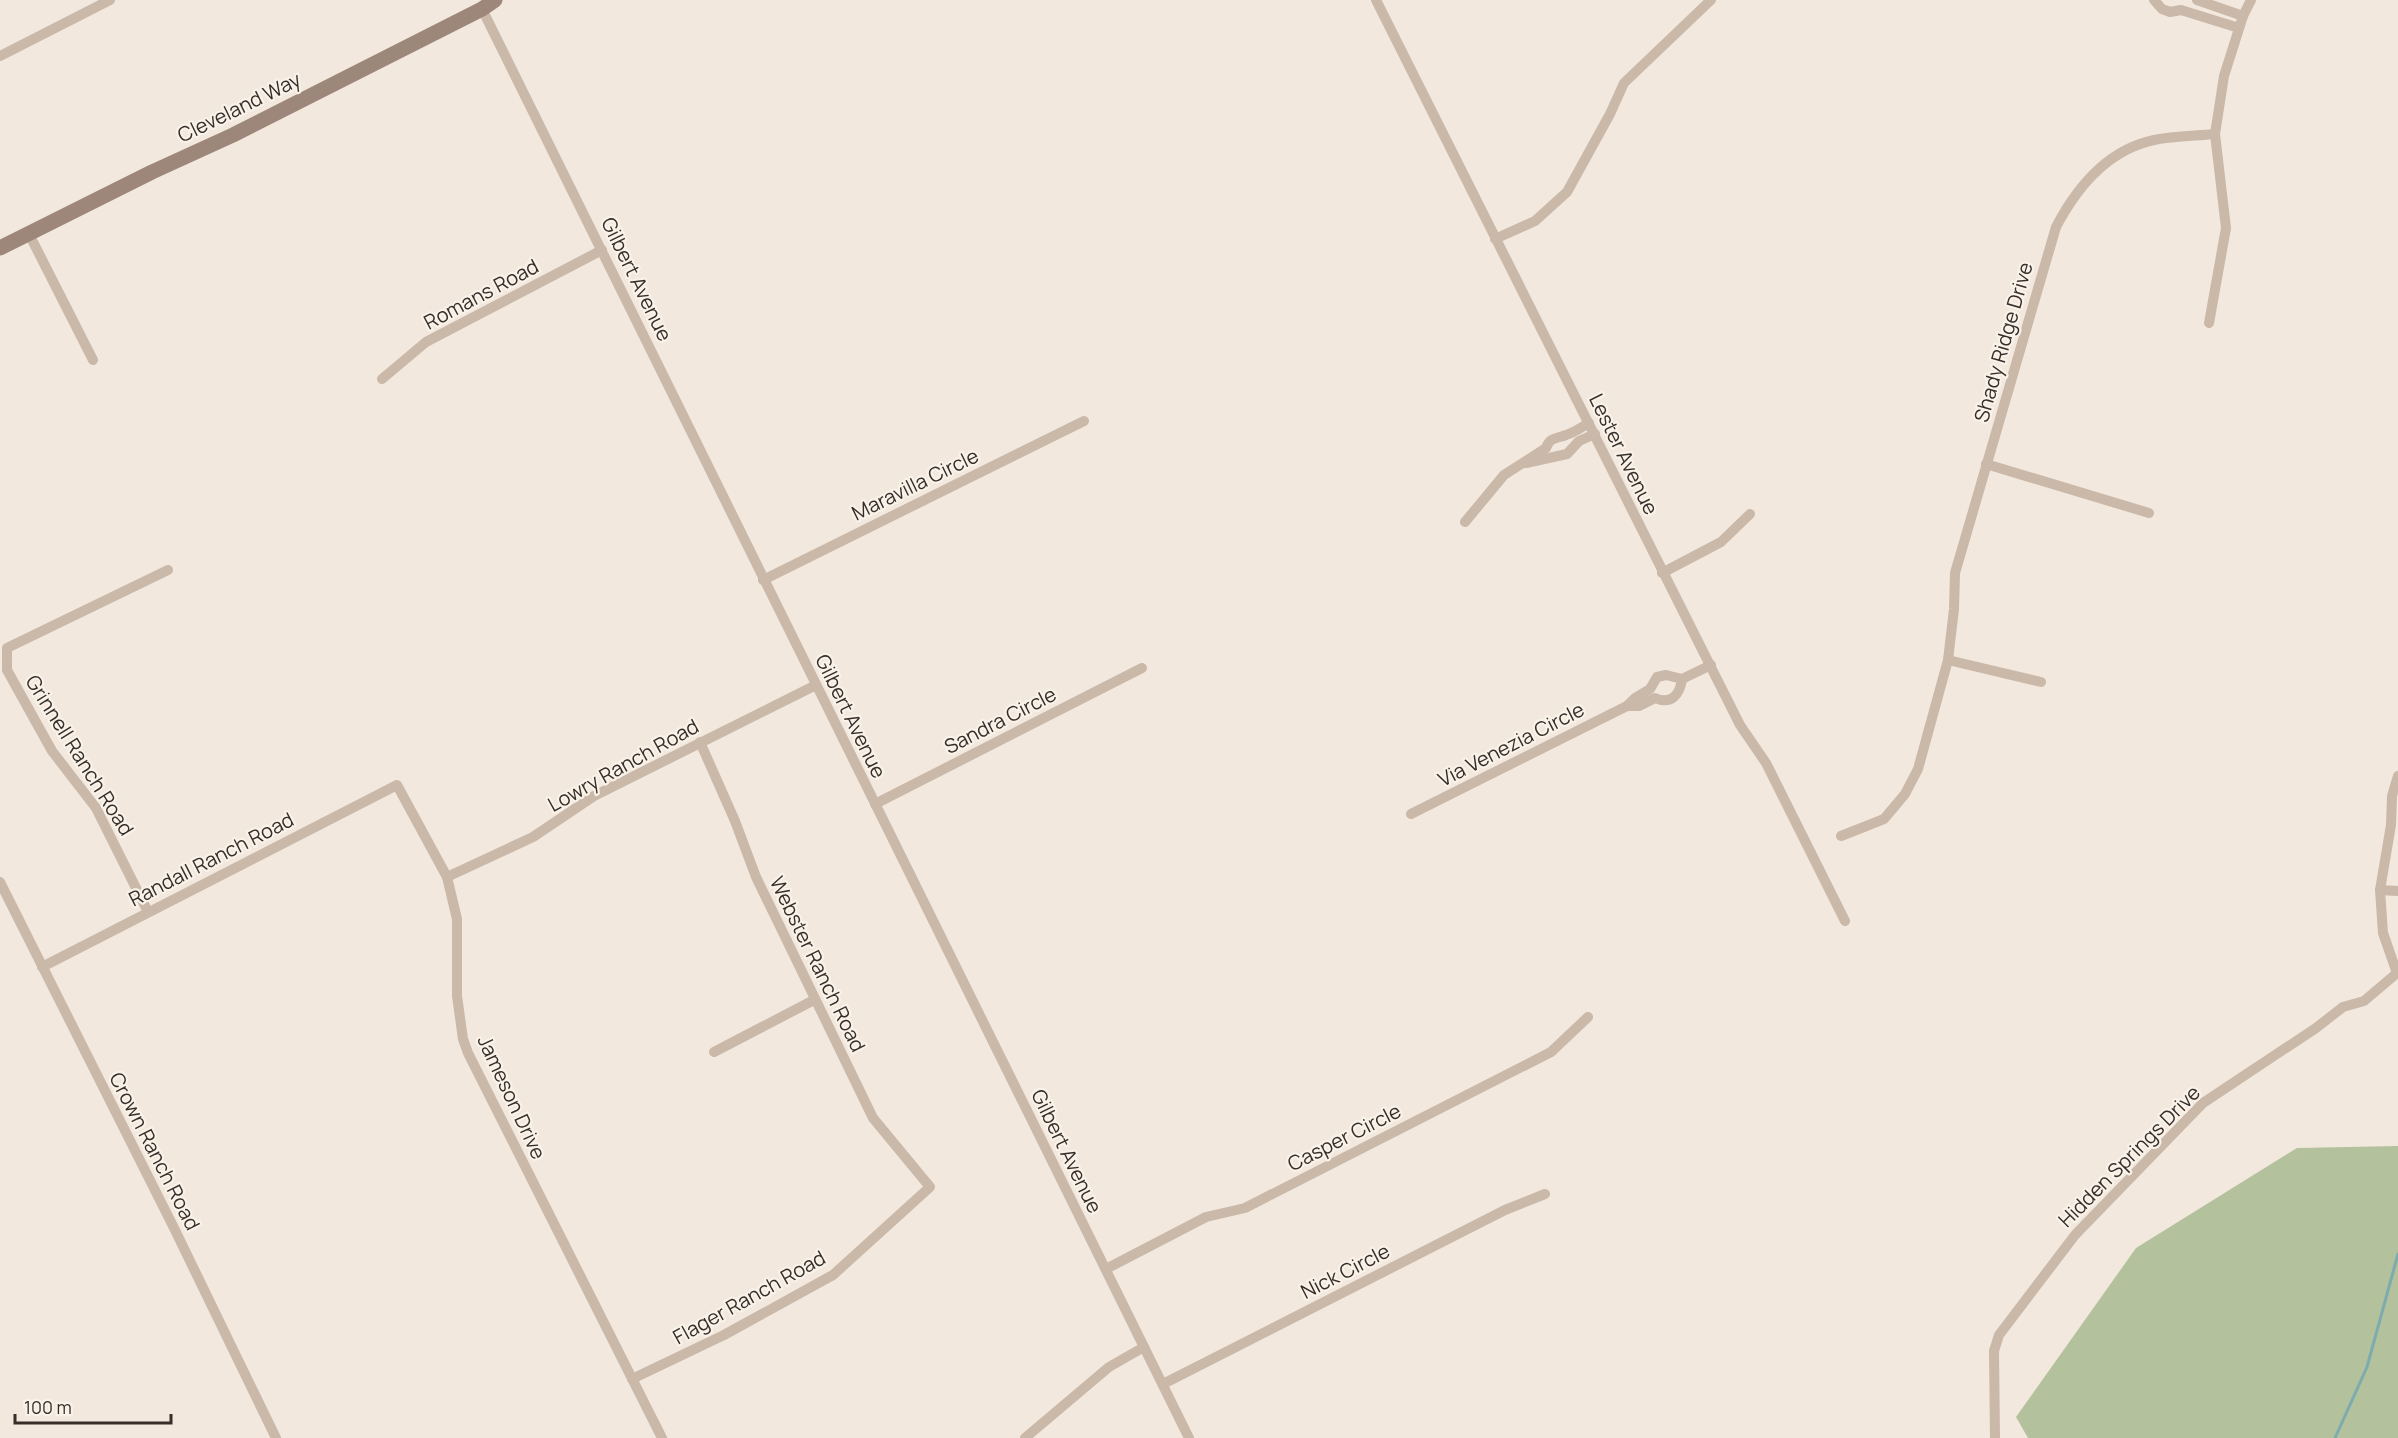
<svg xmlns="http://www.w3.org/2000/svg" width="2398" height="1438" viewBox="0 0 2398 1438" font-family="Manrope,sans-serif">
<rect width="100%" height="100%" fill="#f2e8dd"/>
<polygon fill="#b4c19d" points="2398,1146 2398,1438 2028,1438 2016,1417 2136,1248 2297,1148"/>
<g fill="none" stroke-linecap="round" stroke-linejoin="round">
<polyline stroke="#7cacae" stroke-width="3" points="2335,1438 2367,1367 2398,1254"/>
<g stroke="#cab8a9" stroke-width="10">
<polyline points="1376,0 1740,725 1766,763 1845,921"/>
<polyline points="2154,0 2162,9 2170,12 2181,10 2239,28"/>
<polyline points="2197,0 2243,16"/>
<polyline points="482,9 1189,1438"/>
<polyline points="0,56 110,0"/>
<polyline points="29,234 93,360"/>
<polyline points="1495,239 1535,221 1567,192 1610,114 1624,83 1711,0"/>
<polyline points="2209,323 2226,228 2215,134 2224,76 2243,16 2251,0"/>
<polyline points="382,379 426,342 602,250"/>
<polyline points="1526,463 1567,454 1579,441 1595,434"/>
<polyline points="1986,464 2149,513"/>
<path d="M1465,522L1504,475L1546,448C1550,437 1556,439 1566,435C1574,433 1582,427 1589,423"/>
<polyline points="1662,573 1721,542 1750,514"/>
<polyline points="763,580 1084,421"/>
<polyline points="1948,660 2041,682"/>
<path d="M1627,706H1639L1655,698C1671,705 1680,695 1682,679"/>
<polyline points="875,804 1142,668"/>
<polyline points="1411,814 1627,706 1635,698 1650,689 1657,677 1666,675 1682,679 1711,665"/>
<path d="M1841,836L1884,819L1905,794L1918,769L1948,660L1954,609L1955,573L2056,227C2077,187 2107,150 2154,140C2174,136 2195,136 2215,134"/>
<polyline points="447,877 533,837 594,796 816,685"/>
<polyline points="0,882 174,1228 276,1438"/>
<polyline points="2380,890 2398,891"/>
<polyline points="148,912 96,808 52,751 7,670 7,648 168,570"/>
<polyline points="42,967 397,785 447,877 457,919 457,996 463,1039 468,1053 662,1438"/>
<polyline points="714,1052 814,1000"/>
<polyline points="1106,1269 1206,1217 1245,1208 1551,1052 1588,1017"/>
<polyline points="632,1379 724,1335 833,1275 930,1187 873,1118 756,877 735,821 700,742"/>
<polyline points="1163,1384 1505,1210 1545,1194"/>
<polyline points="1025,1438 1109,1367 1144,1347"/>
<polyline points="1995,1438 1994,1351 1999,1335 2075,1235 2203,1103 2316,1028 2343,1007 2364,1001 2397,973 2383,933 2380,890 2391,825 2392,796 2398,776"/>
</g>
<polyline stroke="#9d877a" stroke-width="15" points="0,248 152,172 233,135 482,9 495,0"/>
</g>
<g text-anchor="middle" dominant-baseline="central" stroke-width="4.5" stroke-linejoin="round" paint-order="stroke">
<g font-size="20" fill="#372d29" stroke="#f9f2e9">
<text transform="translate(239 107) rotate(-26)">Cleveland Way</text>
<text transform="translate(637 279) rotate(64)">Gilbert Avenue</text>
<text transform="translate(481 294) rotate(-28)">Romans Road</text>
<text transform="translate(2003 342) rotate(-74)">Shady Ridge Drive</text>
<text transform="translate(1624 454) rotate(64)">Lester Avenue</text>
<text transform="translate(915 484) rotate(-26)">Maravilla Circle</text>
<text transform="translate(851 716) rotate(64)">Gilbert Avenue</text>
<text transform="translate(1000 720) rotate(-27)">Sandra Circle</text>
<text transform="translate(1511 744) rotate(-27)">Via Venezia Circle</text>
<text transform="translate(80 755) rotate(58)">Grinnell Ranch Road</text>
<text transform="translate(623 765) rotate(-29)">Lowry Ranch Road</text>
<text transform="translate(211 859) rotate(-27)">Randall Ranch Road</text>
<text transform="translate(818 964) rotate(64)">Webster Ranch Road</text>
<text transform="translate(512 1097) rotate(65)">Jameson Drive</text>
<text transform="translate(1344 1137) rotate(-27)">Casper Circle</text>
<text transform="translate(155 1151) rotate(63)">Crown Ranch Road</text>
<text transform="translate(1067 1151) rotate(64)">Gilbert Avenue</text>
<text transform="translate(2129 1156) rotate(-45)">Hidden Springs Drive</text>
<text transform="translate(1345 1271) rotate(-27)">Nick Circle</text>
<text transform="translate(749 1297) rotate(-29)">Flager Ranch Road</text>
</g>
</g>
<path d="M15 1414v9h156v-9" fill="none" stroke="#372d29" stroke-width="3"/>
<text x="24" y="1414" font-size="18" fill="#372d29" stroke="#f9f2e9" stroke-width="4.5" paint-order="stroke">100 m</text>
</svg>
